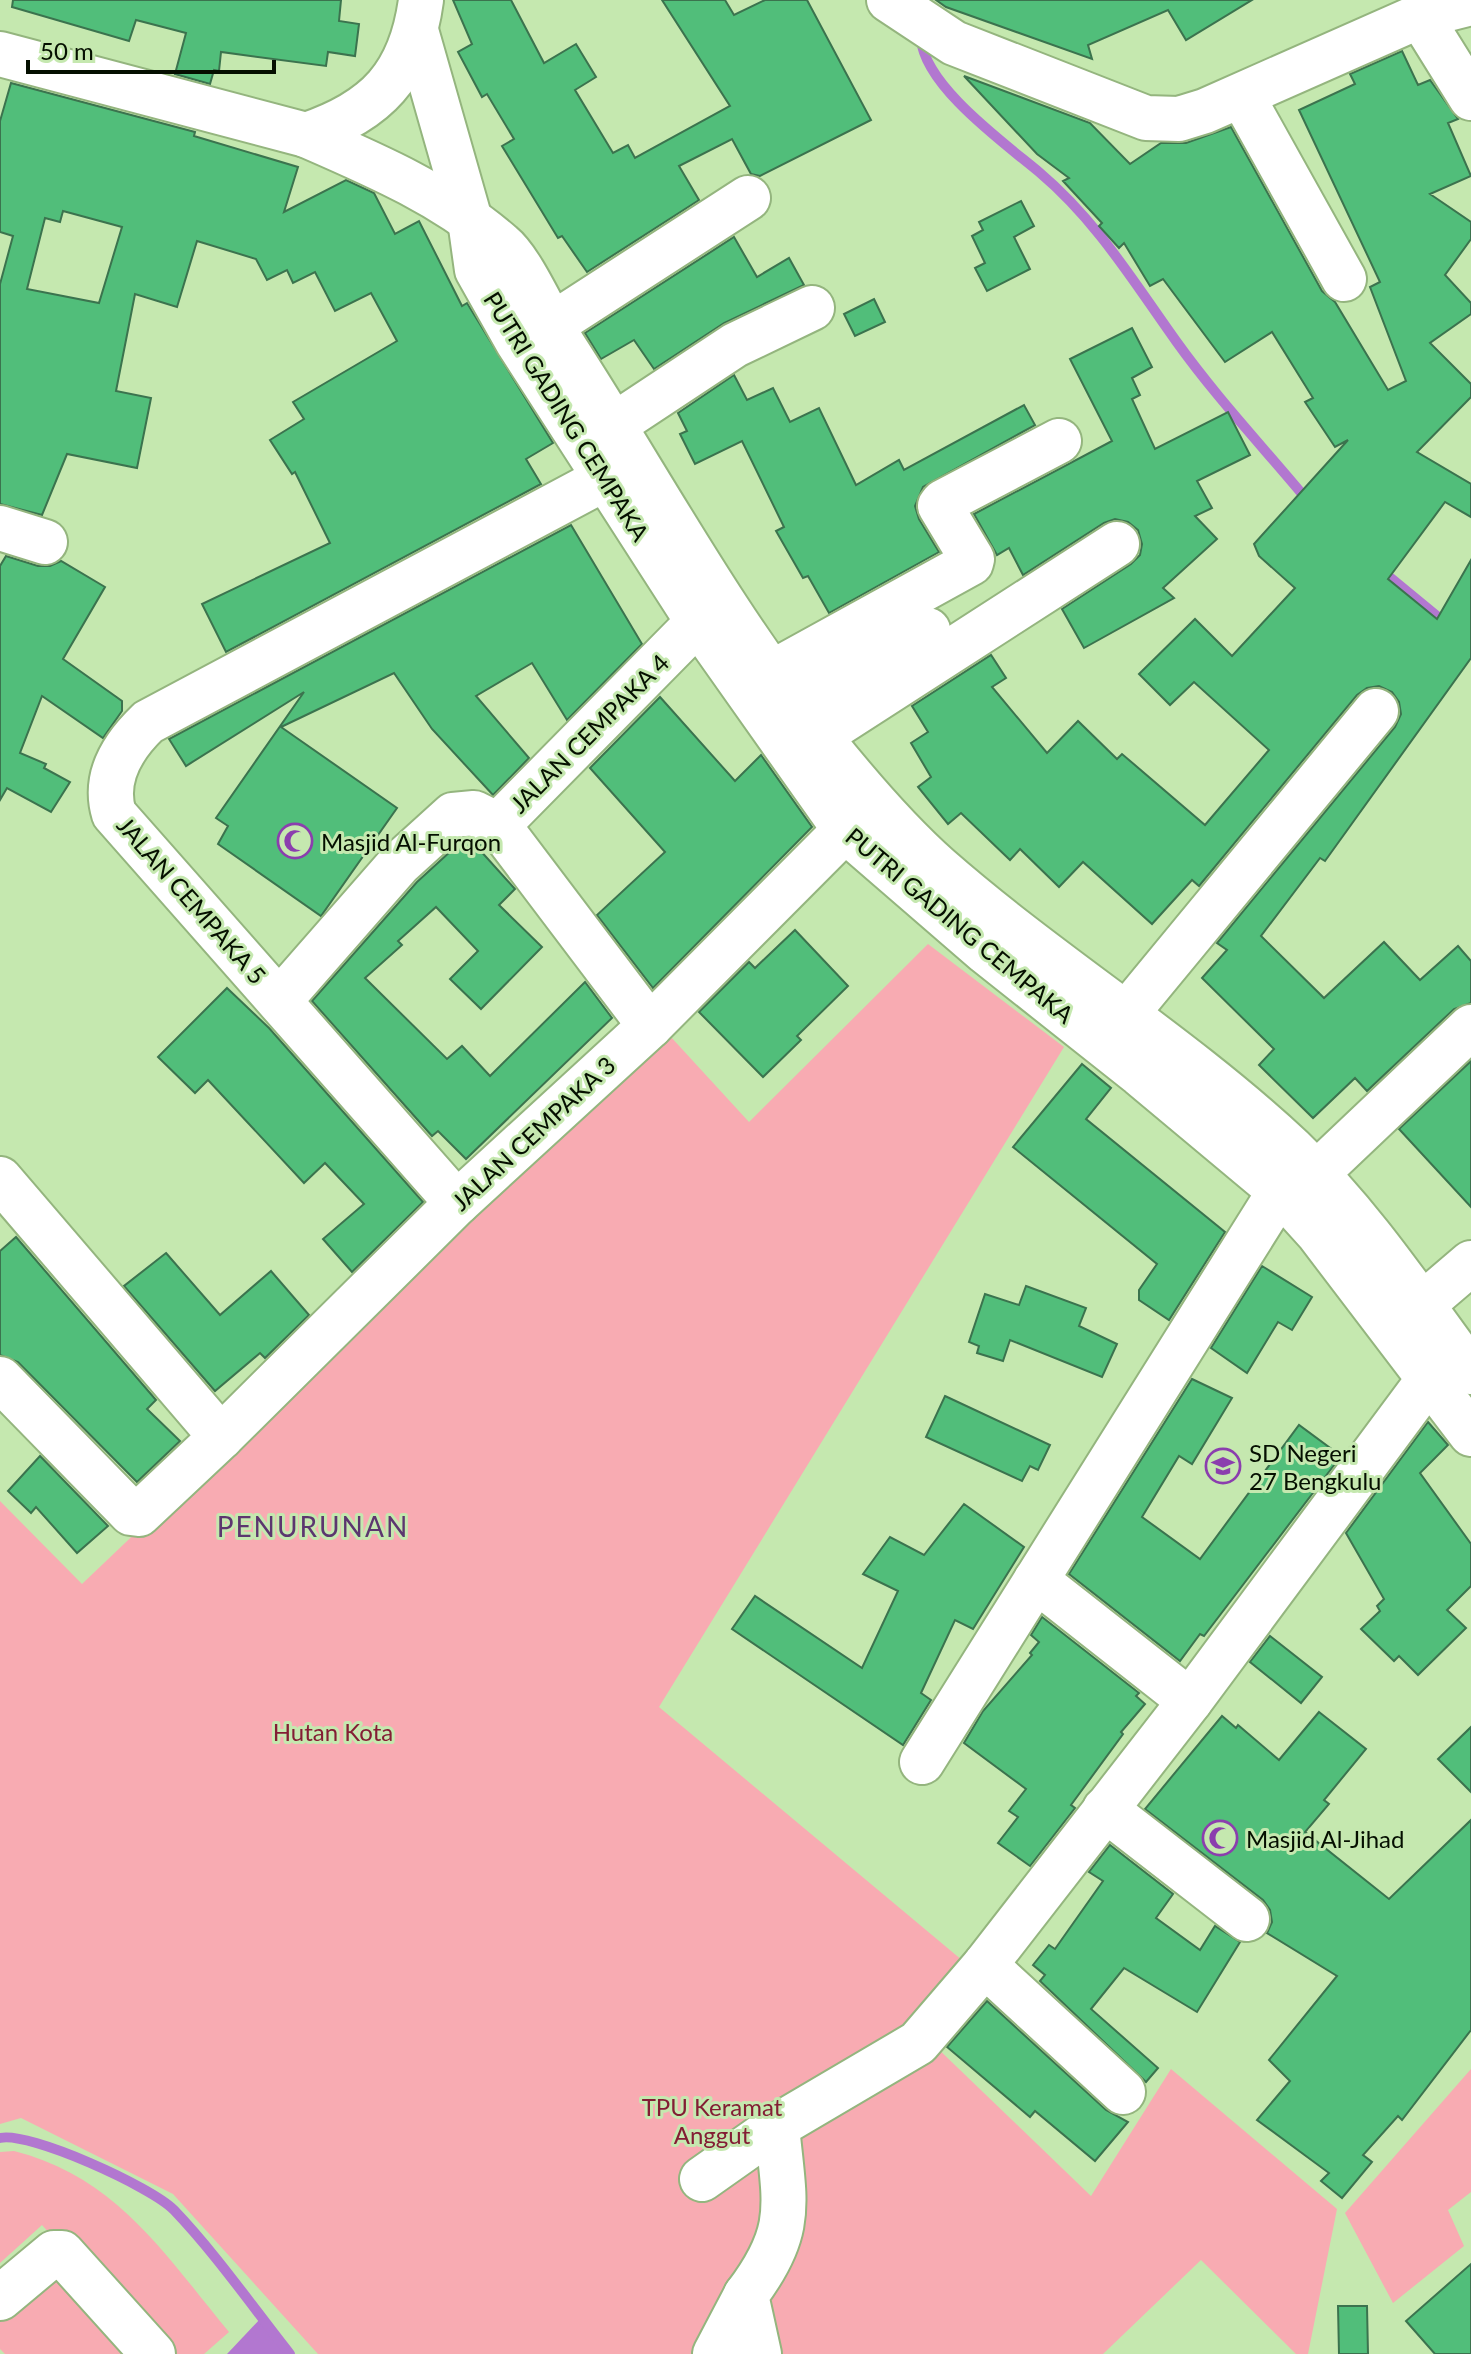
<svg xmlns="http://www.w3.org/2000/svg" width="1471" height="2354" viewBox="0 0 1471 2354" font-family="Lato,sans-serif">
<rect width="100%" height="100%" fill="#c5e8af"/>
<g fill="#f8abb2">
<polygon points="928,944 1064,1047 659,1707 987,1981 932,2043 1091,2196 1171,2069 1337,2209 1308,2354 1296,2354 1201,2260 1103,2354 318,2354 173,2194 21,2118 0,2124 0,1501 82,1584 380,1300 659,1024 749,1122"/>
<polygon points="1471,2069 1471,2192 1448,2210 1464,2246 1393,2303 1345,2213"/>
<path d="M14,2151C117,2177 165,2255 229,2332L204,2354H160L42,2225L0,2263V2152Z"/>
<polygon points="39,2248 138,2354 5,2354 0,2349 0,2285"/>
</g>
<polygon fill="#b277d0" points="261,2318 290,2354 227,2354"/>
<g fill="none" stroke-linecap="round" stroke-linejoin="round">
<g stroke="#b277d0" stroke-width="10">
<path d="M921,39C925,86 1003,142 1039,172C1097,221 1133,281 1176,341C1216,397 1264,448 1308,501"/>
<polyline points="1380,569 1448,625"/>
<path d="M0,2138C29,2131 152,2187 174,2210C216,2254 252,2306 290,2354"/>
</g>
</g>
<g fill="#51be7a" stroke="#3b734e" stroke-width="2" fill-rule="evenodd">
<polygon points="13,0 341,0 339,21 359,24 355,56 328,52 326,66 221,52 219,71 214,70 210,84 175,74 186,33 136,20 129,41 12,7"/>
<polygon points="453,0 511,0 544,63 576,44 596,77 575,90 613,153 628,145 635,158 730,106 662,0 725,0 734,15 765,0 807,0 871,120 760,176 751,174 732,139 679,166 699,200 587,272 562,236 558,238 502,146 514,139 487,94 482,97 458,52 472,44"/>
<polygon points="936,0 1252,0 1186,40 1168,10 1088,45 1092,59 946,7"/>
<polygon points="1402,51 1418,85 1430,80 1458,119 1448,123 1471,176 1430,194 1471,222 1471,239 1445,275 1471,303 1471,314 1430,343 1471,384 1471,397 1417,452 1471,484 1471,517 1445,502 1388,579 1437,619 1471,560 1471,658 1325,861 1320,858 1261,936 1324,998 1384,942 1420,980 1458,946 1471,961 1471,1003 1454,1009 1367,1091 1355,1078 1313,1118 1259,1065 1274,1049 1202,978 1227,950 1217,943 1395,727 1401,714 1399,702 1392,692 1379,686 1367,688 1357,695 1199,886 1192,880 1152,924 1083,862 1059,887 1020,849 1010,860 961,813 948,824 918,787 931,777 911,743 928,732 912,706 991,655 1006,678 992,687 1047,753 1078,721 1117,759 1122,754 1205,825 1269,750 1194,682 1170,705 1139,674 1195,619 1232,656 1295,588 1259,556 1254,544 1348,440 1335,447 1305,402 1313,398 1272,332 1225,362 1163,279 1150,286 1124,243 1119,248 1099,226 1102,223 1063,181 1069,178 1037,154 964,76 1090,123 1130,164 1161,143 1186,143 1231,127 1322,291 1335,302 1388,390 1406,381 1370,287 1380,282 1299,110 1355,84 1350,74"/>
<path d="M11,83L195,132L194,136L298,167L284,212L346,180L374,193L395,234L419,221L462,306L467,303L553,443L526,459L541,484L226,652L202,604L330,543L295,472L292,474L270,440L304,419L293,402L397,341L371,293L335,311L315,272L293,283L287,270L267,280L256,259L197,241L177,307L135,294L116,391L151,398L137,468L67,454L42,515L0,504V284L13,236L0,232V121ZM63,211L122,227L99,303L27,289L45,218L60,222Z"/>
<polygon points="1021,201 1034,226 1014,237 1030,269 987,291 975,268 985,263 972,236 983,230 979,222"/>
<polygon points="734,237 757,277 789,258 804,285 724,323 654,369 634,340 601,359 585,333"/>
<polygon points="874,299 885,322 855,336 844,314"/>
<polygon points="1132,328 1152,367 1132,378 1140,395 1132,399 1155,449 1228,412 1250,455 1197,481 1212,508 1195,516 1217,539 1163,588 1174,598 1084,648 1062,609 1131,564 1140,555 1142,544 1138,530 1128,522 1115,519 1104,523 1023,575 1009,548 997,555 974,514 1112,441 1070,359"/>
<polygon points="734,375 747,400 773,388 790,422 819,408 856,485 899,460 904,470 1024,405 1035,425 923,487 915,506 919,519 939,552 829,613 808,576 803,578 776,531 784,527 742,441 695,464 680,434 687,431 678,413"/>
<polygon points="571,525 642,644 567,720 532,663 476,696 529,758 493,795 432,729 394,673 281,727 397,808 321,916 218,844 228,826 216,818 304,692 186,766 169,739"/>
<polygon points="6,556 38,566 50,566 61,561 105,587 63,659 122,701 122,711 103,738 42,696 20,753 46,764 44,768 70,782 51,812 7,788 0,800 0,566"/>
<polygon points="660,697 735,781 761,755 812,827 653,988 597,915 665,852 590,768"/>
<polygon points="464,839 481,845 478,848 515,889 499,905 542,947 481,1009 450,979 478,951 436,907 398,941 402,945 365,978 447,1059 462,1046 490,1076 585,982 612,1018 466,1159 438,1131 432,1136 312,1001 417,882"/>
<polygon points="795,930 848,986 797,1036 801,1040 763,1077 699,1012 749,962 755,968"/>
<polygon points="227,988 269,1028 423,1202 352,1272 323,1239 364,1204 325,1163 304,1183 208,1080 195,1093 158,1057"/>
<polygon points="1471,1061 1471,1207 1399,1129"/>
<polygon points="1082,1064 1111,1088 1086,1119 1225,1232 1169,1320 1139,1300 1139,1290 1157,1264 1013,1147"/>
<polygon points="16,1237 156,1400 147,1409 180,1441 137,1482 18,1362 0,1355 0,1251"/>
<polygon points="166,1253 220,1315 271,1271 309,1315 265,1358 260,1353 215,1391 124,1286"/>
<polygon points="1262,1266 1312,1297 1292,1330 1278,1322 1247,1373 1211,1348"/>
<polygon points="1026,1286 1086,1308 1079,1326 1117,1344 1102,1377 1010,1340 1003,1361 977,1353 979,1346 969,1342 985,1294 1019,1305"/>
<polygon points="1192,1379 1232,1398 1192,1464 1179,1456 1142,1517 1200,1559 1299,1425 1341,1456 1204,1636 1200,1634 1180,1661 1069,1574"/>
<polygon points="945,1396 1050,1445 1038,1470 1030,1466 1022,1481 926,1437"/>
<polygon points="1428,1422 1448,1445 1420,1473 1471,1544 1471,1586 1447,1610 1466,1628 1418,1675 1399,1656 1394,1661 1361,1629 1380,1611 1377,1606 1384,1599 1346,1533"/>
<polygon points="40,1456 108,1526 77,1553 36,1507 31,1513 8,1491"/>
<polygon points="964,1504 1024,1547 973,1629 955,1620 921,1693 931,1700 903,1745 732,1629 755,1596 862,1668 898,1591 863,1574 890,1537 924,1555"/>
<polygon points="1042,1617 1139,1693 1136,1696 1145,1704 1121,1732 1123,1734 1071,1805 1075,1808 1030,1866 998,1843 1018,1817 1009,1811 1026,1789 964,1743 983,1711 1032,1655 1030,1653 1039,1642 1031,1635"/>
<polygon points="1270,1636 1322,1677 1301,1703 1250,1662"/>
<polygon points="1319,1712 1366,1749 1324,1800 1329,1804 1305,1832 1389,1899 1471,1820 1471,2030 1402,2120 1398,2116 1363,2155 1372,2162 1342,2198 1321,2181 1329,2173 1257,2120 1290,2081 1269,2060 1337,1976 1267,1933 1272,1922 1270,1910 1263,1900 1145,1809 1222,1716 1236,1728 1238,1725 1279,1760"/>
<polygon points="1471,1727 1471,1792 1438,1759"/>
<polygon points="1110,1845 1173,1894 1156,1918 1200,1950 1215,1926 1240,1942 1197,2012 1124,1968 1091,2009 1158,2068 1146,2082 1040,1981 1045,1975 1033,1965 1049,1945 1055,1949 1103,1881 1089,1872"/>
<polygon points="987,2001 1106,2110 1128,2122 1095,2161 1035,2111 1030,2117 947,2047"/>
<polygon points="1471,2264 1471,2354 1435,2354 1406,2321"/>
<polygon points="1338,2306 1367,2306 1368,2354 1339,2354"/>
</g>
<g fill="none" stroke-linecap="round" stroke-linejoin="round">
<g stroke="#94b57e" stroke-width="48">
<g id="minor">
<polyline points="889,0 954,43 1146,118 1179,119 1205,111 1420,16 1471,98"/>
<polyline points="1420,16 1471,3"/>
<polyline points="417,34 470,220 477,270 517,341 698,622 845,830 986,952 1140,1074 1280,1191 1318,1233 1471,1434"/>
<path d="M0,54L306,135C377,111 411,75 421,0"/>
<polyline points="1242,96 1344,279"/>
<path d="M306,135C375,165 445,195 502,245C523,262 548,322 565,348C649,478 724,619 822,740C858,785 896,830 939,868C1052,967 1182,1046 1292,1149C1362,1216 1414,1295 1471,1372"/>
<polyline points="550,326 748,198"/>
<polyline points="614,425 735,345 812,308"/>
<polyline points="0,528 45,542"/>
<polyline points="773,672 971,563 972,559 940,506 943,502 1059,441"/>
<polyline points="798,707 928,630"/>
<polyline points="819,736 1117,544"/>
<polyline points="280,1000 399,864 453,815 474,813 498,825"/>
<polyline points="650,1026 498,825 698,622 724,610"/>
<polyline points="1108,1036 1376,711"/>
<polyline points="1316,1174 1471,1027"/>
<polyline points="0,1179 221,1437"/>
<path d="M457,1203L114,814C103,778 122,747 148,722L604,479"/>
<polyline points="1423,1304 1471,1263"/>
<polyline points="0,1379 131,1513 139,1514 221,1437 457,1203 650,1026 845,830"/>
<polyline points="1036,1580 1190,1701"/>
<polyline points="922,1762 1280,1191"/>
<polyline points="1105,1809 1247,1919"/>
<polyline points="985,1965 1123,2092"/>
<polyline points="702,2179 777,2126"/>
<polyline points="0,2298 54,2253 62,2253 153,2354"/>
<polyline points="715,2354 746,2295"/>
<path d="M759,2354L746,2295C796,2229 784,2203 777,2126L918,2043L985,1965L1190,1701L1429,1379L1449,1360"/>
</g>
</g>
<use href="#minor" stroke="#fff" stroke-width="44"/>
</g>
<defs>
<g id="mosque-ring" transform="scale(1.8)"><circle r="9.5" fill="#c5e8af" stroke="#8b3eae" stroke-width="1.5"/><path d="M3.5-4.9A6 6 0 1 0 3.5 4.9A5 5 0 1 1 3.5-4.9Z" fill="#8b3eae"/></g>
<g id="school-ring" transform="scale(1.8)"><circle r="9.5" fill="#c5e8af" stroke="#8b3eae" stroke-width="1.5"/><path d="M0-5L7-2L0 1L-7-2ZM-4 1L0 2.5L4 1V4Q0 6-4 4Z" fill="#8b3eae"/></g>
</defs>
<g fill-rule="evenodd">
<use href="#mosque-ring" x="295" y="841"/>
<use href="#school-ring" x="1223" y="1466"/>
<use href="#mosque-ring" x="1220" y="1838"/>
</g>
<g text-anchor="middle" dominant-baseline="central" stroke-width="6" stroke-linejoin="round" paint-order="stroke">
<g font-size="24" fill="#050f00" stroke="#c5e8af">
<text transform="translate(567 416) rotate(58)">PUTRI GADING CEMPAKA</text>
<text transform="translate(589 733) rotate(-45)">JALAN CEMPAKA 4</text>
<text transform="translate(192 900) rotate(49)">JALAN CEMPAKA 5</text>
<text transform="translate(960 925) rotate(40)">PUTRI GADING CEMPAKA</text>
<text transform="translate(533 1133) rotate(-43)">JALAN CEMPAKA 3</text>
</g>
<g font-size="24" fill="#050f00" stroke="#c5e8af" text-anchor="start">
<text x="321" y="841">Masjid Al-Furqon</text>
<text x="1249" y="1452">SD Negeri<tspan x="1249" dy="28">27 Bengkulu</tspan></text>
<text x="1246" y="1838">Masjid Al-Jihad</text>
</g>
<g font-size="24" fill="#831d34" stroke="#c5e8af">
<text x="333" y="1731">Hutan Kota</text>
<text x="712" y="2106">TPU Keramat<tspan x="712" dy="28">Anggut</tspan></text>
</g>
<g font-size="28" letter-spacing="2" fill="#5c366f" stroke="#c5e8af">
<text x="313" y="1526">PENURUNAN</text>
</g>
</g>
<path d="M28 60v12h246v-12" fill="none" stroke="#050f00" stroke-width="4"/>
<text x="40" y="60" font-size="24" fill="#050f00" stroke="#c5e8af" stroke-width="6" paint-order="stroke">50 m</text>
</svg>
